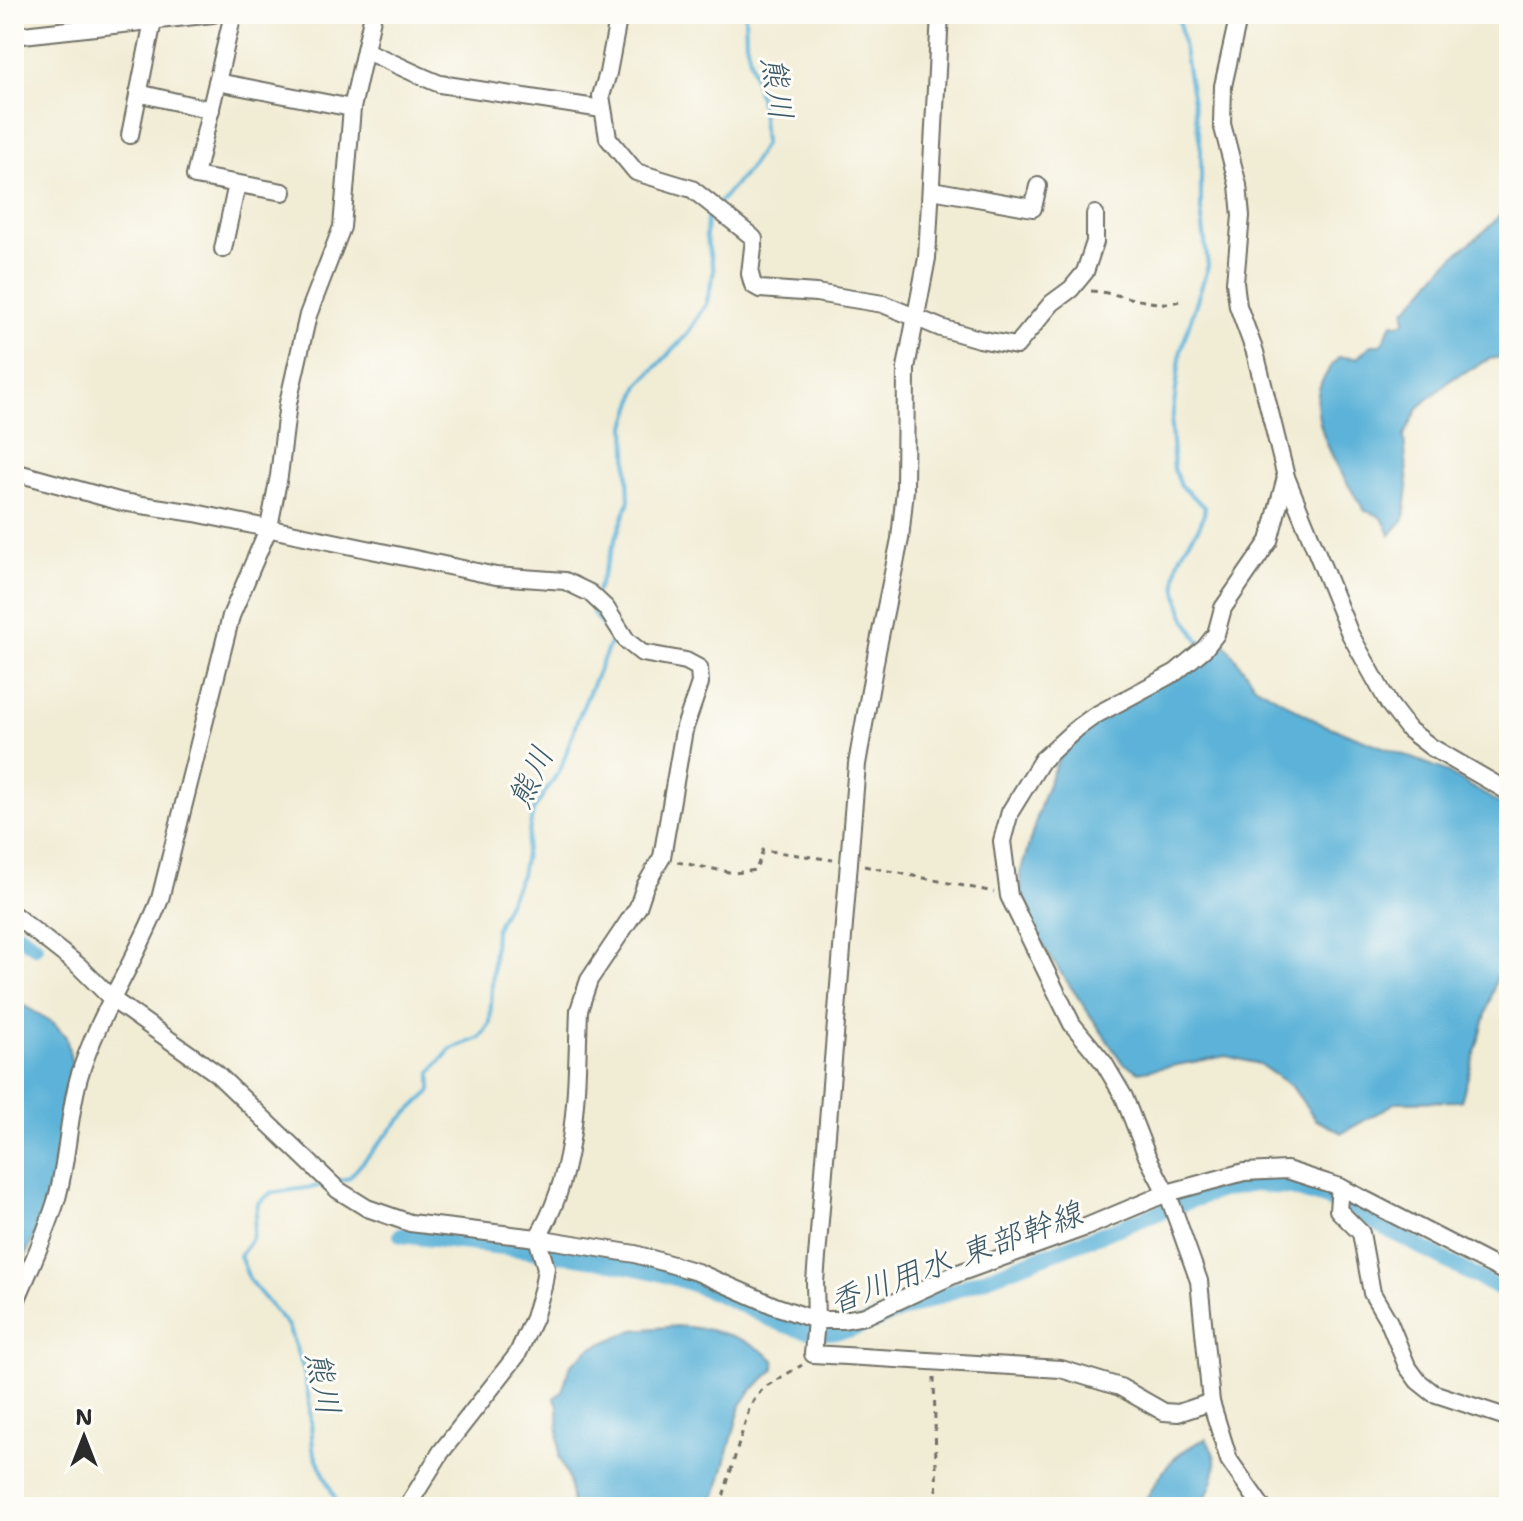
<svg xmlns="http://www.w3.org/2000/svg" width="1523" height="1521" viewBox="0 0 1523 1521" font-family="'Shantell Sans','Klee One',sans-serif">
<rect width="100%" height="100%" fill="#fdfcf7"/>
<filter id="ink" filterUnits="userSpaceOnUse"><feTurbulence type="fractalNoise" baseFrequency=".0125" numOctaves="2"/><feDisplacementMap in="SourceGraphic" scale="16" xChannelSelector="R" yChannelSelector="G"/><feConvolveMatrix kernelMatrix="1 2 1 2 8 2 1 2 1" color-interpolation-filters="sRGB"/></filter>
<filter id="wash" filterUnits="userSpaceOnUse"><feTurbulence type="fractalNoise" baseFrequency=".006" numOctaves="4" result="noise"/><feDisplacementMap in="SourceGraphic" scale="32" xChannelSelector="R" yChannelSelector="G"/><feGaussianBlur stdDeviation="1.8" result="paint"/><feColorMatrix in="noise" values="0 0 0 0 0 0 0 0 0 0 0 0 0 0 0 0 0 1.4 0 .05"/><feComposite in="paint" operator="in"/></filter>
<g filter="url(#wash)">
<rect width="100%" height="100%" fill="#f1ecd4"/>
<g fill="#5cb2d8" stroke="#446e82" stroke-width="2">
<path d="M1509,200V356L1489,359L1452,379L1419,407L1404,436L1408,488L1404,519L1390,535C1384,520 1382,514 1365,511C1345,481 1309,426 1319,389C1323,376 1331,367 1339,357L1357,358L1371,345H1380C1387,338 1386,330 1393,323L1400,324L1405,321V310C1421,296 1432,278 1447,263C1468,241 1496,229 1509,200Z"/>
<polygon points="1218,634 1255,685 1322,724 1441,769 1509,809 1509,891 1498,923 1500,966 1461,1101 1397,1102 1342,1133 1316,1120 1292,1087 1259,1064 1226,1056 1139,1072 1122,1062 1034,933 1021,898 1020,874 1044,794 1062,750 1088,725"/>
<polygon points="14,1000 54,1023 66,1037 72,1064 62,1102 59,1153 44,1213 14,1283"/>
<path d="M678,1326C713,1329 748,1336 774,1360L775,1369L750,1392L741,1405L713,1507H572L569,1480L559,1457L558,1405L554,1398L562,1392L570,1365L591,1348L634,1330Z"/>
<path d="M1206,1439C1224,1464 1213,1483 1201,1507H1141C1160,1476 1170,1453 1206,1439Z"/>
</g>
<g fill="none" stroke-linecap="round" stroke-linejoin="round">
<g stroke="#5cb2d8" stroke-width="4">
<path d="M1178,14L1201,149V211L1208,266L1181,350L1171,428L1174,470L1181,486L1205,507C1203,529 1191,535 1182,553C1167,583 1183,619 1201,643"/>
<polyline points="717,205 749,169 764,144 761,105 746,42 745,14"/>
<polyline points="597,591 629,501 626,426 639,385 685,337 706,305 714,271 706,237 707,218 712,212"/>
<polyline points="335,1182 349,1178 398,1122 431,1091 431,1072 451,1049 480,1038 490,1023 495,930 521,875 533,811 561,768 578,718 612,639 593,613 595,604"/>
<polyline points="327,1185 271,1193 258,1203 252,1238 240,1256 250,1281 288,1326 304,1371 310,1408 313,1450 339,1507"/>
</g>
<g stroke="#5cb2d8" stroke-width="16">
<polyline points="14,931 35,946"/>
<path d="M401,1235C477,1245 555,1251 631,1267C664,1273 698,1285 729,1299C777,1321 794,1338 850,1330L1189,1201L1222,1190L1255,1184L1291,1188L1325,1198L1349,1209L1509,1294"/>
</g>
</g>
</g>
<g filter="url(#ink)">
<g fill="none" stroke-linecap="round" stroke-linejoin="round">
<g stroke="#706f66" stroke-width="20">
<g id="minor">
<polyline points="233,14 195,176 283,192"/>
<polyline points="619,14 608,73 601,96 608,138 636,172 692,189 750,235 754,239 750,274 753,285 760,289 816,293 883,304 941,328 979,339 1016,346 1052,303 1071,289 1085,272 1095,242 1095,214"/>
<polyline points="940,14 927,258 906,368 905,490 900,539 877,651 857,764 815,1282 816,1320 813,1354 1061,1369 1120,1387 1164,1412 1178,1413 1211,1402"/>
<polyline points="1239,14 1223,86 1222,124 1238,185 1241,216 1235,282 1238,306 1255,352 1286,477 1350,634 1389,704 1409,730 1431,747 1509,792"/>
<polyline points="14,36 213,14"/>
<path d="M365,51C391,61 414,74 440,84L602,109"/>
<polyline points="217,82 352,108"/>
<polyline points="138,93 211,110"/>
<polyline points="130,135 153,21"/>
<polyline points="932,190 1033,208 1038,186"/>
<polyline points="223,249 237,184"/>
<path d="M14,472L122,502L195,513L496,576L565,581L590,593L606,608L627,641L642,653L686,661L699,668L700,683L684,730L662,857L645,886L638,907L589,980L579,1010C576,1085 579,1172 537,1238L546,1268L543,1287L534,1318L517,1355L441,1452L407,1507"/>
<polyline points="14,915 79,966 112,999 216,1073 338,1190 367,1208 410,1223 537,1238 635,1254 697,1272 775,1306 816,1320 843,1320 865,1316 956,1274 1086,1227 1167,1193 1244,1172 1287,1170 1340,1187 1509,1274"/>
<polyline points="1340,1187 1338,1210 1361,1233 1372,1293 1389,1322 1407,1366 1418,1381 1433,1393 1509,1418"/>
<path d="M14,1306C29,1270 46,1235 57,1198C68,1158 68,1116 79,1077C98,1014 137,960 160,899L231,616L269,527L279,476L288,403L308,315L342,227L352,108L373,14"/>
<polyline points="1262,1507 1229,1460 1211,1402 1199,1281 1170,1200 1147,1156 1124,1097 1104,1063 1072,1024 1009,896 1002,841 1010,812 1042,760 1076,729 1094,716 1176,672 1205,648 1216,634 1223,608 1269,541 1286,477"/>
</g>
</g>
<g stroke="#706f66" stroke-width="3" stroke-dasharray="6 6" stroke-linecap="butt">
<path d="M1091,291C1116,292 1156,309 1179,301"/>
<polyline points="677,862 734,873 756,870 763,850 833,860"/>
<polyline points="864,866 994,892"/>
<polyline points="934,1377 937,1507"/>
<polyline points="720,1507 750,1406 763,1388 802,1365"/>
</g>
<use href="#minor" stroke="#fff" stroke-width="16"/>
</g>
</g>
<g text-anchor="middle" dominant-baseline="central" stroke-width="6" stroke-linejoin="round" paint-order="stroke">
<g font-size="32" font-style="italic" fill="#3c5a68" stroke="#fdfcf7">
<text transform="translate(778 88) rotate(82)">熊川</text>
<text transform="translate(530 777) rotate(-65)">熊川</text>
<text transform="translate(955 1257) rotate(-20)">香川用水 東部幹線</text>
<text transform="translate(324 1383) rotate(79)">熊川</text>
</g>
</g>
<rect width="1523" height="1521" fill="none" stroke="#fdfcf7" stroke-width="48"/>
<g transform="translate(84 1437)" stroke="#fdfcf7" stroke-width="6" paint-order="stroke">
<path d="M0-6L14 30L0 20L-14 30Z" fill="#2b2b2b"/>
<text y="-12" font-size="22" font-weight="bold" text-anchor="middle" fill="#2b2b2b">N</text>
</g>
</svg>
